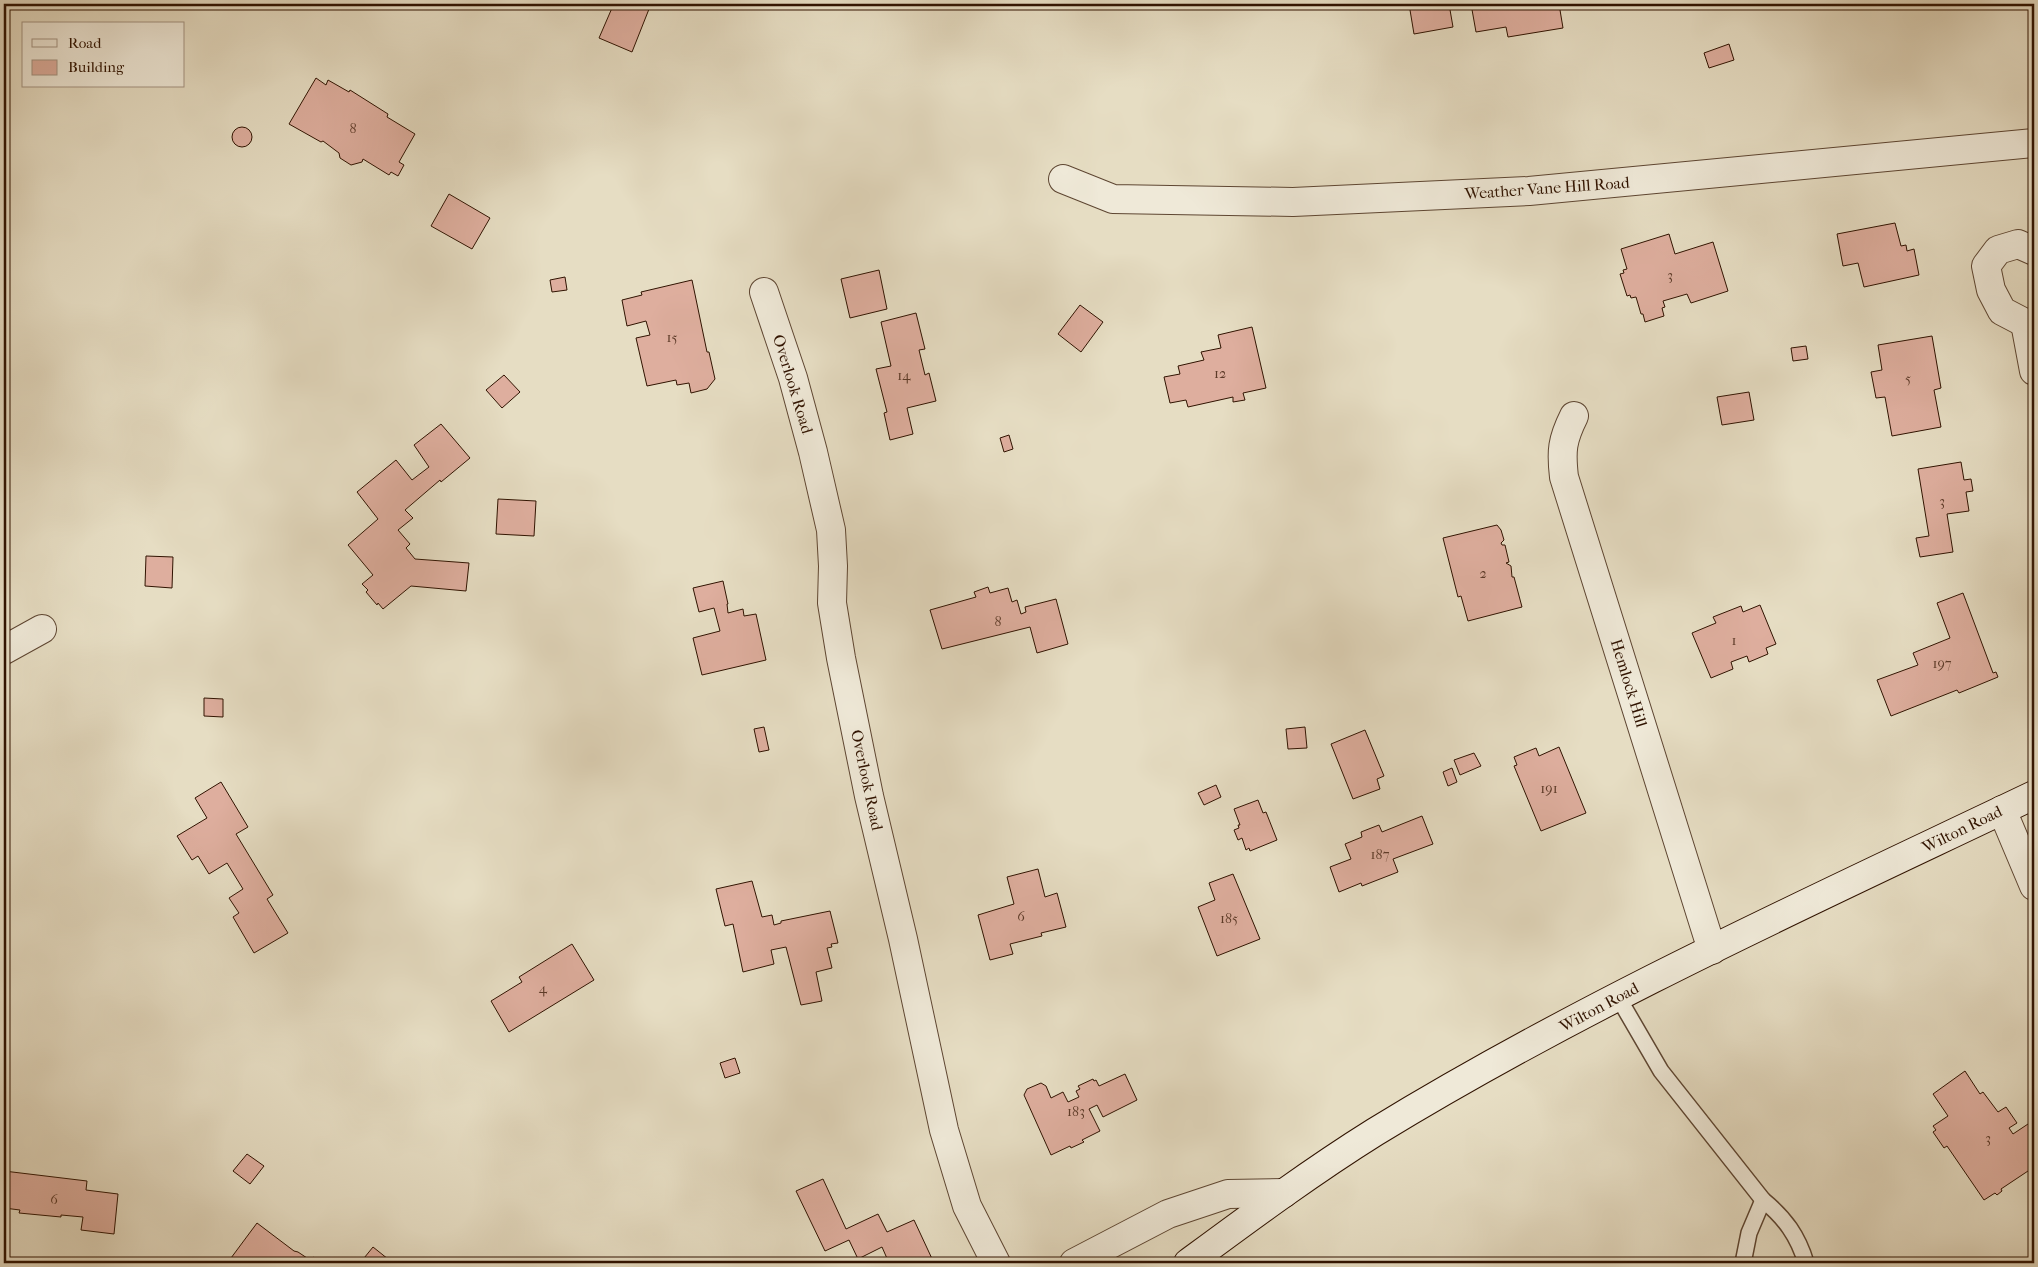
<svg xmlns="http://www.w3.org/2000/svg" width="2038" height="1267" viewBox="0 0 2038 1267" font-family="'IM FELL French Canon',serif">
<rect width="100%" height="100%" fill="#e6ddc3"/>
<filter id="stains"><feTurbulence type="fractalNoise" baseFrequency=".004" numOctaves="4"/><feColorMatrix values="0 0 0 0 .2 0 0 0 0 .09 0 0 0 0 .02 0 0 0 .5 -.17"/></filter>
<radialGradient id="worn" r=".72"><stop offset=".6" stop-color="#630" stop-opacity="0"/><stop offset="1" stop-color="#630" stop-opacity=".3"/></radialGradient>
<g fill="#deae9e" stroke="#301301">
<polygon points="607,4 651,4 632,52 599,38 612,8 606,6"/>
<polygon points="1409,4 1449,4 1453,27 1414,34"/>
<polygon points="1471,4 1559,4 1563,28 1508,37 1506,27 1476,32"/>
<polygon points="1729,44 1734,60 1709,68 1704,53"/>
<polygon points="316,78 326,85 328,80 349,92 350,90 388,114 387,117 415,134 399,162 404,165 398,176 391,172 389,175 363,159 362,162 351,165 340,158 339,153 323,141 321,142 289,124"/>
<circle cx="242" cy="137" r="10"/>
<polygon points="449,194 490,218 472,249 431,226"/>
<polygon points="1895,223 1901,246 1906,245 1907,251 1914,249 1919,275 1864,287 1858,263 1843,266 1837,234"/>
<polygon points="1669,234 1675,254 1713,242 1728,291 1691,303 1687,294 1663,301 1665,307 1662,308 1664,316 1645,322 1643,314 1641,314 1636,297 1631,298 1630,295 1627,296 1620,274 1624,273 1623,270 1627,269 1621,249"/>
<polygon points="879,270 887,309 850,318 841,279"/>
<polygon points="565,277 567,290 552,292 550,280"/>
<polygon points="692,280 707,352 709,352 715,379 707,389 691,393 689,383 677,385 676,380 647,386 636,338 650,335 646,321 627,326 622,300 642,295 641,292"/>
<polygon points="1080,305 1103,322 1081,352 1058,334"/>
<polygon points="916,313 925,349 919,350 925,375 929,373 936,401 907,408 913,434 890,440 884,413 887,412 876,369 891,366 881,322"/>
<polygon points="1252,327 1266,388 1243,393 1245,400 1233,402 1233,397 1188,407 1186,400 1170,403 1164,377 1180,374 1178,366 1204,360 1201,352 1221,348 1218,335"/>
<polygon points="1932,336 1941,388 1934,390 1941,427 1892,436 1885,397 1876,398 1871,372 1882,370 1878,345"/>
<polygon points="1806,346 1808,359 1793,361 1791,348"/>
<polygon points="504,375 520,392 502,408 486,390"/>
<polygon points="1749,392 1754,420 1722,425 1717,397"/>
<polygon points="441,424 470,458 441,482 440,480 405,510 413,518 398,530 410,544 406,548 415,559 469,563 466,591 411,586 383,609 378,603 377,605 366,592 368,590 362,584 373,575 348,545 378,519 357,492 396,460 412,480 429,467 414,445"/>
<polygon points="1009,435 1013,449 1004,452 1000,438"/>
<polygon points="1961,462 1964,480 1971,479 1973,491 1966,492 1969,511 1947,514 1953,552 1920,557 1916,538 1929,536 1918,469"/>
<polygon points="498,499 536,501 534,536 496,534"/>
<polygon points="1497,525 1501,530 1504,540 1501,543 1502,545 1505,545 1509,562 1506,563 1511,566 1512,577 1514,577 1522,607 1468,621 1461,596 1458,597 1443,538"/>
<polygon points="146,556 173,557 172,588 145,586"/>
<polygon points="723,581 728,604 727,604 728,613 743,609 744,616 756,614 766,660 702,675 693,638 720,631 714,608 699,612 693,588"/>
<polygon points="988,587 990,593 1008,588 1012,602 1017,600 1021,614 1026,612 1025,607 1056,599 1068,644 1037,653 1030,627 942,649 930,610 976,597 974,592"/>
<polygon points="1963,593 1993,673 1996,672 1998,677 1959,693 1957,690 1891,716 1877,680 1918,665 1913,653 1950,638 1937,603"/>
<polygon points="1760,605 1776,644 1766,648 1768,654 1749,662 1747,656 1731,662 1733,669 1711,678 1692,633 1716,623 1713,617 1741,606 1743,612"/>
<polygon points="204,698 223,699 223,717 204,716"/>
<polygon points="764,727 769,750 759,752 754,729"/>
<polygon points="1305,727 1307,748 1288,749 1286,729"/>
<polygon points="1365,730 1384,776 1377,779 1380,789 1353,799 1331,744"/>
<polygon points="1559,747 1586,813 1541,831 1514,766 1517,765 1514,757 1536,748 1539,756"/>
<polygon points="1474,753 1481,766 1460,775 1454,760"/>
<polygon points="1452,768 1457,782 1448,786 1443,772"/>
<polygon points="221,782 248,827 236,834 273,895 267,899 288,933 254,953 233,917 239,913 229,898 243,889 227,863 209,874 198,856 192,860 177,836 207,818 195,798"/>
<polygon points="1216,785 1221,797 1204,805 1198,793"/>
<polygon points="1258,800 1263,813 1266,812 1277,840 1250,851 1249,848 1246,850 1242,838 1238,840 1234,830 1239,828 1238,825 1240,825 1234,809"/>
<polygon points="1422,816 1433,844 1393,859 1398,872 1362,886 1361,883 1339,892 1330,867 1351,859 1345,844 1362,837 1361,832 1379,825 1382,832"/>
<polygon points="1038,869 1045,897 1057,893 1066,927 1041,933 1042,936 1010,944 1013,954 990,960 978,915 1014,904 1007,877"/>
<polygon points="1233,874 1260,939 1217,956 1198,907 1215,900 1209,883"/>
<polygon points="752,881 762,917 772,915 774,925 781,923 781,921 830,911 838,943 831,944 832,947 827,948 832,968 816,972 822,1001 801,1005 786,947 771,950 774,964 743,972 733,924 725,926 716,889"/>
<polygon points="572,944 594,980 509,1032 491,1001 522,982 519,977"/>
<polygon points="735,1058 740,1073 725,1078 720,1063"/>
<polygon points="1965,1071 1980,1094 1983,1092 1998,1112 2006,1107 2017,1123 2009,1128 2013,1134 2034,1120 2034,1167 2001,1189 2002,1191 1997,1195 1995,1193 1984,1200 1947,1146 1944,1148 1933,1132 1936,1130 1933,1126 1948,1116 1933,1094"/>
<polygon points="1125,1074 1137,1100 1103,1117 1097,1105 1089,1109 1100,1131 1082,1140 1084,1142 1071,1148 1070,1146 1051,1155 1024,1095 1027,1089 1041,1083 1046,1086 1051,1098 1063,1092 1068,1102 1079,1097 1076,1091 1080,1089 1078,1086 1093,1079 1094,1081 1096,1080 1099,1086"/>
<polygon points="247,1154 264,1166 250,1184 233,1171"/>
<polygon points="4,1171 87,1181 86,1190 118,1194 114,1234 81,1230 83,1217 61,1215 61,1217 19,1213 20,1210 4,1208"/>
<polygon points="823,1179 846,1229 878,1214 887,1232 914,1220 934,1263 889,1263 882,1247 858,1259 849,1240 825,1251 796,1191"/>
<polygon points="257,1223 294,1251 298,1252 307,1258 309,1263 313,1257 321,1263 238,1263 231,1258"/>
<polygon points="373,1247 393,1263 360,1263"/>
</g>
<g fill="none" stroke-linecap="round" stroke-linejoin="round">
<g stroke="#5e4632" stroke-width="18">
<g id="lane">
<path d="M1618,997L1661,1071L1763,1200C1785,1218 1798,1236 1806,1263"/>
<polyline points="1743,1263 1749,1233 1763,1200"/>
</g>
</g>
<g stroke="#5e4632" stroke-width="30">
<g id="street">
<polyline points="1063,179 1113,199 1293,202 1529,191 2034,143"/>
<polyline points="764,292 793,378 813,452 831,530 833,566 832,603 841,658 869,796 903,939 944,1130 967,1206 996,1263"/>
<polyline points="2025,323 2002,311 1991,290 1986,266 1998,250 2018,244 2034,251"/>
<polyline points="2025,323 2034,371"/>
<path d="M1574,416C1562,440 1561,451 1564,477L1712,950"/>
<polyline points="4,650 42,629"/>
<polyline points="2002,810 2034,886"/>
<polyline points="1074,1263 1168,1214 1228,1194 1284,1193"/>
</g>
</g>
<g stroke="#301301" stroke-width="30">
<path id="secondary" d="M1188,1263C1249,1218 1311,1172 1375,1132C1586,1003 1812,901 2034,795"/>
</g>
<use href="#lane" stroke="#efe9d8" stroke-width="15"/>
<use href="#street" stroke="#efe9d8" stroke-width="28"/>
<use href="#secondary" stroke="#efe9d8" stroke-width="28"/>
</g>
<g text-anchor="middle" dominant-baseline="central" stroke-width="5" stroke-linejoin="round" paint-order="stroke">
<g font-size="14" fill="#5c3a28">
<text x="353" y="128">8</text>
<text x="1670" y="275">3</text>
<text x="672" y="337">15</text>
<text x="1220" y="373">12</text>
<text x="904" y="375">14</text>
<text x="1908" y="378">5</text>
<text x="1942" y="501">3</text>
<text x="1483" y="573">2</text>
<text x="998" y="621">8</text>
<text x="1734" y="640">1</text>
<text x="1942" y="663">197</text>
<text x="1549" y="788">191</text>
<text x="1380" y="854">187</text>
<text x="1021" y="916">6</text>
<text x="1229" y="918">185</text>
<text x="543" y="988">4</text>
<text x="1076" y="1111">183</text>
<text x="1988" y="1138">3</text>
<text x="54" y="1199">6</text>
</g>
<g font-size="16" fill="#301301" stroke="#efe9d8">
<text transform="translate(1547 188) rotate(-4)">Weather Vane Hill Road</text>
<text transform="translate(793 384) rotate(73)">Overlook Road</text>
<text transform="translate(1629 683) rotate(73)">Hemlock Hill</text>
<text transform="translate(867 780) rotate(78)">Overlook Road</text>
<text transform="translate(1962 829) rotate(-26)">Wilton Road</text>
<text transform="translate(1599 1007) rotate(-28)">Wilton Road</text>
</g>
</g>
<rect width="2038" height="1267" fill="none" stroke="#e6ddc3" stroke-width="20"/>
<rect x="5" y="5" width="2028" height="1257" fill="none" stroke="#301301" stroke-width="2.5"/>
<rect x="10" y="10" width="2018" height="1247" fill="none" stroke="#301301"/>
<rect x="22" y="22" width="162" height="65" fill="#efe9d8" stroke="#a39382"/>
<rect x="32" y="39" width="25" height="8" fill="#efe9d8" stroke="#a39382"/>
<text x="68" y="48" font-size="15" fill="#301301">Road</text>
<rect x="32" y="60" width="25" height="15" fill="#deae9e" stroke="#a39382"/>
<text x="68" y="72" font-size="15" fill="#301301">Building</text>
<rect width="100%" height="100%" filter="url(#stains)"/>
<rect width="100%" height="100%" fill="url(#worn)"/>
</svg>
